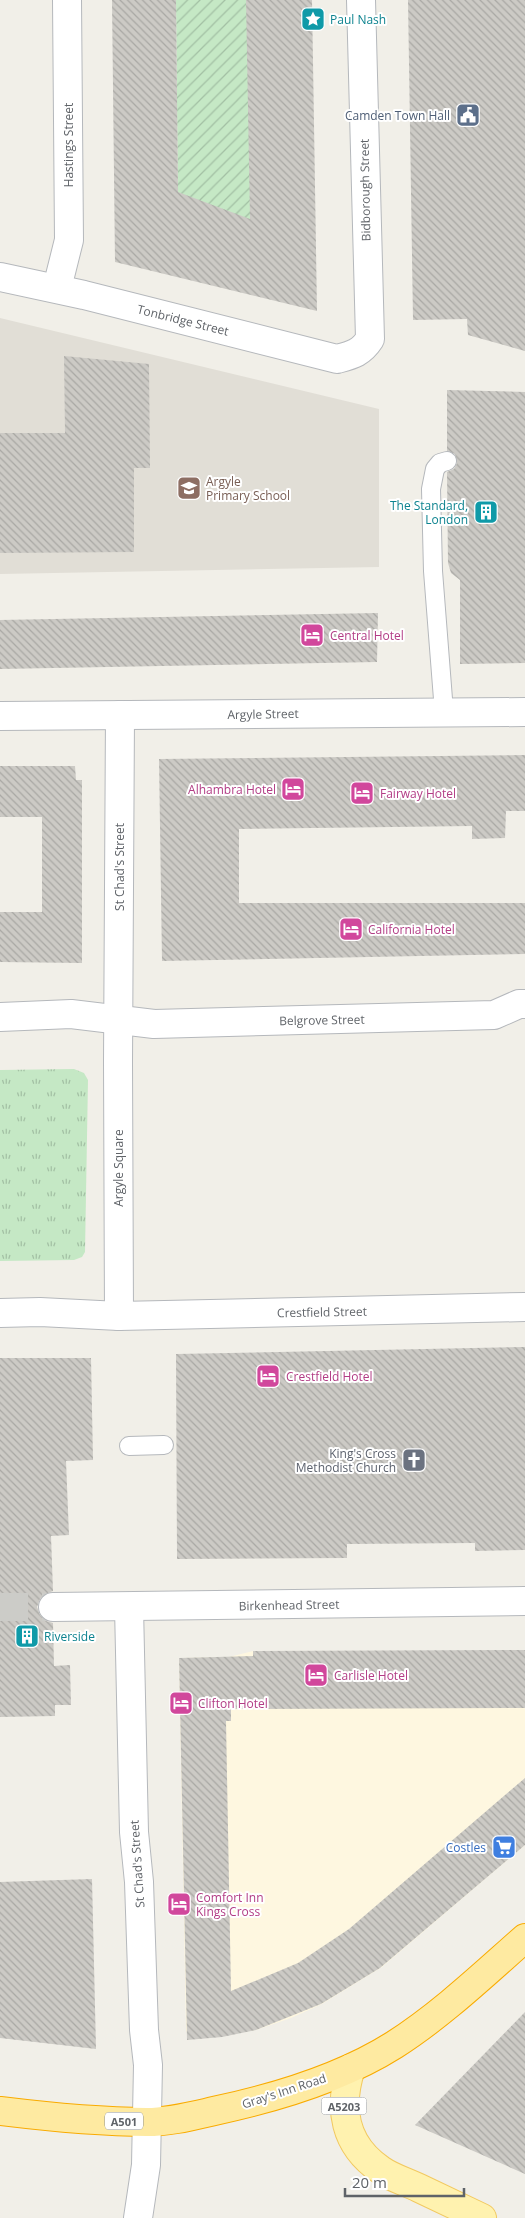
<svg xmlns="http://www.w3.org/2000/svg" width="525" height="2218" viewBox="0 0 525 2218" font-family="'Open Sans',sans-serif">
<defs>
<pattern id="park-tufts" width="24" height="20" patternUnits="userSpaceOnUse" patternTransform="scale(1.25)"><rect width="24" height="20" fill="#c5e8c5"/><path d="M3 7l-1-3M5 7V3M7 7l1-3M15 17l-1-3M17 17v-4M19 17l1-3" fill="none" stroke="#a3c0a4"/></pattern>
<pattern id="garden-furrows" width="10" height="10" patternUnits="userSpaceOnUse" patternTransform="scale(1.25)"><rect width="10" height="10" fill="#c5e8c5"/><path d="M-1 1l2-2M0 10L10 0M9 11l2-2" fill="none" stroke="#a3c0a4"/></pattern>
<pattern id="building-back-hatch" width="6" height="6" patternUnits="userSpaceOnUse" patternTransform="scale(1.25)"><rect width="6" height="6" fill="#cccac5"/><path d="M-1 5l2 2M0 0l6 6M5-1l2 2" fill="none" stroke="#a9a8a4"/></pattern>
</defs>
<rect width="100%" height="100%" fill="#f1efe8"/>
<polygon fill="#fef7e0" points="253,1651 525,1651 525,1845 382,1967 322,2004 291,2018 256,2030 195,2039 186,2031 179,1658 229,1657"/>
<polygon fill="#e1ded6" points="0,318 379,409 379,567 0,574"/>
<polygon fill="url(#park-tufts)" points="74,1069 84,1073 88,1080 85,1252 82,1257 74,1260 0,1261 0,1070"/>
<polygon fill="url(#garden-furrows)" points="176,0 246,0 272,245 178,207"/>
<g fill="url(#building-back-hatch)">
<polygon points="112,0 176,0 178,192 250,219 246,0 312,0 317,311 115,262"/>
<polygon points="408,0 525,0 525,351 468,335 467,319 413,320"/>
<polygon points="64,356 149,364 150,468 134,468 134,552 0,553 0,433 65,433"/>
<polygon points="447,390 525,392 525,663 460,664 460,580 451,573 448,563 447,472 454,469 457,463 455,454 447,451"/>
<polygon points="378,613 377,662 0,669 0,620"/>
<polygon points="525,755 525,811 506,811 505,838 472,839 472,826 239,829 239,903 525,903 525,954 162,961 159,759"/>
<polygon points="0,766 75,766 76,780 82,780 82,963 0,962 0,912 42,912 42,817 0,817"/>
<polygon points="525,1347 525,1550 475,1551 475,1543 347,1544 347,1558 177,1559 176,1354"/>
<polygon points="0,1358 91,1358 93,1460 66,1461 69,1535 51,1536 53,1591 45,1594 40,1599 37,1607 40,1615 46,1621 53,1623 54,1666 70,1665 71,1705 55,1705 55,1716 0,1717"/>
<polygon points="525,1650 525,1708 231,1709 231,1721 226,1721 231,1991 298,1963 349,1929 525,1778 525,1845 380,1968 321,2004 256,2030 222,2037 187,2040 179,1658 253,1656 253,1651"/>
<polygon points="92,1879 96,2049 0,2038 0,1882"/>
<polygon points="525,2012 525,2174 415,2125"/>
</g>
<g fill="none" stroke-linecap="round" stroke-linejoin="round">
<polyline stroke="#ccccc8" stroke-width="28" stroke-dasharray="28 14" stroke-linecap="butt" points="0,1607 53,1607"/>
<g stroke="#b5b8bc" stroke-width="20">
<g id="service">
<polyline points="444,712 433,571 431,489 435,469 440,463 447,461"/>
<polyline points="129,1446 164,1445"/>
</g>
</g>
<g stroke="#b5b8bc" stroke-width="30">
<g id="minor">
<path d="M0,277L84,295L337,359C352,355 361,353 370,339L361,0"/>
<polyline points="57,288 69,240 67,0"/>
<polyline points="0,716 525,712"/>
<polyline points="0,1017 71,1014 154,1024 494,1015 519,1004 525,1004"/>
<polyline points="0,1313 40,1312 119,1316 525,1307"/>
<polyline points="119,1316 118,1062 120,715"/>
<polyline points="53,1607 525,1601"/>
<polyline points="129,1607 134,1832 139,1882 144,2030 148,2065 146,2165 138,2218"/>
</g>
</g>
<g stroke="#f2c960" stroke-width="30">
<path id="primary" d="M351,2068C338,2108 344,2145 381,2170C392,2178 407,2182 419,2188C440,2198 461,2208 482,2218"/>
</g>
<g stroke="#f9ab00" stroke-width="30">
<path id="trunk" d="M0,2111C49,2117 98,2122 147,2122C169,2122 192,2116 214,2111C275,2098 340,2079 394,2045C441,2015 483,1975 525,1938"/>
</g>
<use href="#service" stroke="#fff" stroke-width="18"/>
<use href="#minor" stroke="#fff" stroke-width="28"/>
<use href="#primary" stroke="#fff2af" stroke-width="28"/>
<use href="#trunk" stroke="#feeaa1" stroke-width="28"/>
</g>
<defs>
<g id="sight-square" transform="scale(1.25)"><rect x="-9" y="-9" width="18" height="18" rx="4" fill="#0f9aa8" stroke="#fff"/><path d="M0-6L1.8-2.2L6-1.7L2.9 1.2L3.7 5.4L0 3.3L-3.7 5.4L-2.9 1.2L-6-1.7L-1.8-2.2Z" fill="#fff"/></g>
<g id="civic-square" transform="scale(1.25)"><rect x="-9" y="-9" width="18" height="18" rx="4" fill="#5c6f8a" stroke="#fff"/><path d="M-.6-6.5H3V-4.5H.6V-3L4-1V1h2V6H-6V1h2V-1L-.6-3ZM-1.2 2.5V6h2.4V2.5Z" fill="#fff"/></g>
<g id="school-square" transform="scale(1.25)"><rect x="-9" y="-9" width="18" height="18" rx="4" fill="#8d6e63" stroke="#fff"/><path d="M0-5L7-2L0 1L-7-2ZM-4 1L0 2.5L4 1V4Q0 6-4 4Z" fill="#fff"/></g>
<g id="building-square" transform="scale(1.25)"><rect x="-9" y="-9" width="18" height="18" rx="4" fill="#0f9aa8" stroke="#fff"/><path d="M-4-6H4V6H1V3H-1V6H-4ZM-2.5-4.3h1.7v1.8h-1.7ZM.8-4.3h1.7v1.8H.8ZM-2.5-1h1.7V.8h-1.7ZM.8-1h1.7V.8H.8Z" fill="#fff"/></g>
<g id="hotel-square" transform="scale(1.25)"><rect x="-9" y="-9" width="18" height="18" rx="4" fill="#d1479c" stroke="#fff"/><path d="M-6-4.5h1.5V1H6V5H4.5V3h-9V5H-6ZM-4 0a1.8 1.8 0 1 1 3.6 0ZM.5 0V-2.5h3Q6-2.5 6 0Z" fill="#fff"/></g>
<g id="church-square" transform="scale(1.25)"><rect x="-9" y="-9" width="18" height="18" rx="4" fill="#6b7280" stroke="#fff"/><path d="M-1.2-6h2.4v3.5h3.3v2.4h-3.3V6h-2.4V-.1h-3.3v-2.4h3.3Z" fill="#fff"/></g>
<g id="supermarket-square" transform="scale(1.25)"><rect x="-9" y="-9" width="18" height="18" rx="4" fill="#3f7fe0" stroke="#fff"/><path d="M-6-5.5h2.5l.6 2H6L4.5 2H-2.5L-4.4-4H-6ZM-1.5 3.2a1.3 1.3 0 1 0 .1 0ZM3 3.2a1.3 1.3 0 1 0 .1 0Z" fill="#fff"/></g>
</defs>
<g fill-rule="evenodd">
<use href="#sight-square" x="313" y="19"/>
<use href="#civic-square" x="468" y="115"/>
<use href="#school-square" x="189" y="488"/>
<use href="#building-square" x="486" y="512"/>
<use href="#hotel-square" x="312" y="635"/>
<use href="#hotel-square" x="293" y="789"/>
<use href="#hotel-square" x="362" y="793"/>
<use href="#hotel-square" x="351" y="929"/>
<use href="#hotel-square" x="268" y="1376"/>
<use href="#church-square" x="414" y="1460"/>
<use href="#building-square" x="27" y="1636"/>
<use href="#hotel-square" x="316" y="1675"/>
<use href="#hotel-square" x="181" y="1703"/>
<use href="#supermarket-square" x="504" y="1847"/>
<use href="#hotel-square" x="179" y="1904"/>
</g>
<g text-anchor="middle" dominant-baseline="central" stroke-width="4" stroke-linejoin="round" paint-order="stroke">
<g fill="#fff" stroke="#8f9295" stroke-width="1">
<rect x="321.5" y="2097.5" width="45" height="17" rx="4"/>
<rect x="105" y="2112.5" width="38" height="17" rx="4"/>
</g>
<g font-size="11" font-weight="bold" fill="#5f6368">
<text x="344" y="2106">A5203</text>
<text x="124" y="2121">A501</text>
</g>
<g font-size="12" fill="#0d838f" stroke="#fff" text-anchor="start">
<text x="330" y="19">Paul Nash</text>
<text x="468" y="505" text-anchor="end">The Standard,<tspan x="468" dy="14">London</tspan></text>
<text x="44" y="1636">Riverside</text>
</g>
<g font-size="12" fill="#4e5e75" stroke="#fff" text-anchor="end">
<text x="450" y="115">Camden Town Hall</text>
</g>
<g font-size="12" fill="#5f6368" stroke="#fff">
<text transform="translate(68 145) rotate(-90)">Hastings Street</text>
<text transform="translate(365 190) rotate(-91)">Bidborough Street</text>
<text transform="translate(183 320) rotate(14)">Tonbridge Street</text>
<text transform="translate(263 714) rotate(-1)">Argyle Street</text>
<text transform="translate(119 867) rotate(-90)">St Chad's Street</text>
<text transform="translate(322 1020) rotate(-1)">Belgrove Street</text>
<text transform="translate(118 1168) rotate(-90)">Argyle Square</text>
<text transform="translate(322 1312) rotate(-1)">Crestfield Street</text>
<text transform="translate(289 1605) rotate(-1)">Birkenhead Street</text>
<text transform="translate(137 1864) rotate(-94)">St Chad's Street</text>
<text transform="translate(284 2091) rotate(-18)">Gray's Inn Road</text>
</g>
<g font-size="12" fill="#785e54" stroke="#fff" text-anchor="start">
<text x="206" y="481">Argyle<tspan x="206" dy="14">Primary School</tspan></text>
</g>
<g font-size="12" fill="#b23c85" stroke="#fff" text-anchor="start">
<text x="330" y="635">Central Hotel</text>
<text x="276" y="789" text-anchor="end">Alhambra Hotel</text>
<text x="380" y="793">Fairway Hotel</text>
<text x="368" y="929">California Hotel</text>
<text x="286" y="1376">Crestfield Hotel</text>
<text x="334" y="1675">Carlisle Hotel</text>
<text x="198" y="1703">Clifton Hotel</text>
<text x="196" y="1897">Comfort Inn<tspan x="196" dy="14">Kings Cross</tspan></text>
</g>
<g font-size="12" fill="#5b616d" stroke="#fff" text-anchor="end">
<text x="396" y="1453">King's Cross<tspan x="396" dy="14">Methodist Church</tspan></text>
</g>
<g font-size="12" fill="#366cbe" stroke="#fff" text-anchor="end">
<text x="486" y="1847">Costles</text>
</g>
</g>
<path d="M345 2188v8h119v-8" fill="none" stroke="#5f6368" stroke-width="2.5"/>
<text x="352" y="2188" font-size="15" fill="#5f6368" stroke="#ffffff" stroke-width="4" paint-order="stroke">20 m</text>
</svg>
